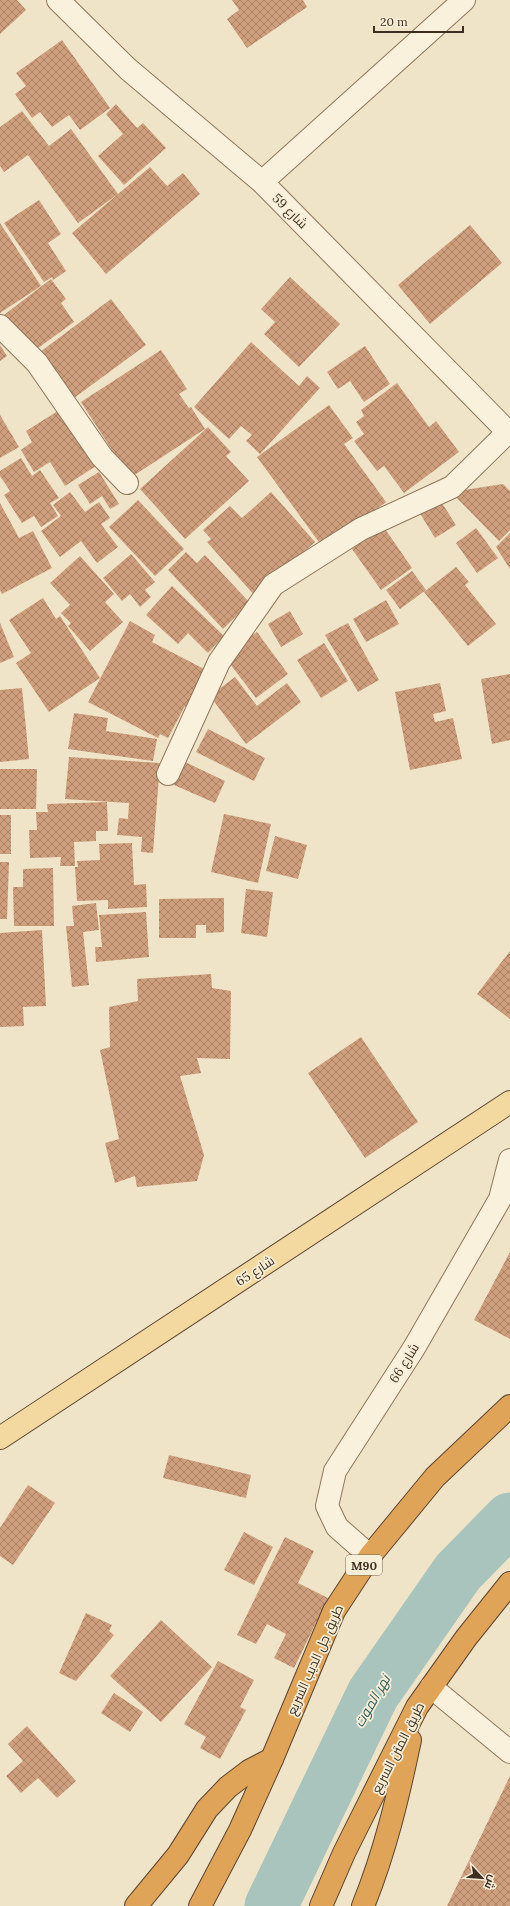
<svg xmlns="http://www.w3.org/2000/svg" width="510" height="1906" viewBox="0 0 510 1906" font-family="Lora,Cairo,serif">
<defs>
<pattern id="building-cross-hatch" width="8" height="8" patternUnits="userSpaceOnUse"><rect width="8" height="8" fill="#cf9f7d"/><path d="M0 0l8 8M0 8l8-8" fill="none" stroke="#a98266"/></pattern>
</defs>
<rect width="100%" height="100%" fill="#f0e4c8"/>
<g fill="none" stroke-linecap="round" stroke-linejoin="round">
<polyline stroke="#a9c4bc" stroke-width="53" points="271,1906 373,1694 458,1572 510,1519"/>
</g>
<g fill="url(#building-cross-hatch)">
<polygon points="0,0 17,0 26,10 0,34"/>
<polygon points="232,0 303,0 307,7 247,48 227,19 239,10"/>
<polygon points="62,40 110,108 80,130 69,115 52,127 40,112 32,118 15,94 26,86 16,73"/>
<polygon points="116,104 137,128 143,123 166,148 124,185 98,156 123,134 106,114"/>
<polygon points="22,111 49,146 71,129 118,194 78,223 28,155 4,172 0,166 0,127"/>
<polygon points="150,167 167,186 183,173 200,194 106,274 72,233"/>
<polygon points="39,200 61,234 48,243 66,271 53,280 52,277 44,282 4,223"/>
<polygon points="0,223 41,286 0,313"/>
<polygon points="470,225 502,263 430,324 398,285"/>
<polygon points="290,277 340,324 299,367 264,334 275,322 261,309"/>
<polygon points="51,279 66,299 61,303 74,322 34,351 0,318"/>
<polygon points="111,299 146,345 74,398 40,352"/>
<polygon points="251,342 299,386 307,376 320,388 260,454 246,441 252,435 241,426 229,439 194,407"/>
<polygon points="0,345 7,356 0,361"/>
<polygon points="365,346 390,384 364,402 350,381 338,389 327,372"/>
<polygon points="161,350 187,389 179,394 189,408 191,407 205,429 130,478 81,402"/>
<polygon points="397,383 429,427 436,421 459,452 404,493 384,466 377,471 354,441 364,434 356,422 364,416 361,410"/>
<polygon points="329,405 353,438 344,444 386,502 324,549 257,457"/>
<polygon points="61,409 96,466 65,486 50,462 34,472 21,450 32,442 26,431"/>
<polygon points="0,415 19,447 0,458"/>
<polygon points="208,427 231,452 226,456 249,481 185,539 140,489"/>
<polygon points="21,458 32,476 40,470 59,498 50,503 58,516 41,527 34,516 22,523 4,495 10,491 0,476 0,471"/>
<polygon points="99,472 119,504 110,509 102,496 90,504 78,485"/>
<polygon points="503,484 510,491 510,530 499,541 451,492"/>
<polygon points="70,492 85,512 99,502 110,518 101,524 118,547 97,563 81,541 60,557 41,531 61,516 53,505"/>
<polygon points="271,492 315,542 255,596 207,542 211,539 203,530 230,506 242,518"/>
<polygon points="438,497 456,525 435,538 418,510"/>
<polygon points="138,500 184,549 155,576 109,527"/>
<polygon points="0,503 19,538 33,531 52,568 2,594 0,590"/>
<polygon points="383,526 412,568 381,590 352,549"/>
<polygon points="476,528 498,558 477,573 456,543"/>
<polygon points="510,533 510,569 496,547"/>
<polygon points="186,552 197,563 205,555 250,603 223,629 168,570"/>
<polygon points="131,554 155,582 145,590 151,597 140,607 130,594 122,601 103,578"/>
<polygon points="80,556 114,594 105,602 123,622 90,651 68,626 71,623 61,613 70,605 50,583"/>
<polygon points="456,567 469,582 465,585 496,624 468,646 424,592"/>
<polygon points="412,571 426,590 400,609 386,590"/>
<polygon points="172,586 224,636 208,653 188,633 178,644 146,615"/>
<polygon points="43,598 56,619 60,616 100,678 49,712 16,663 31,653 9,620"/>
<polygon points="386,600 399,624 366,642 353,619"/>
<polygon points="290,611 303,634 281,647 268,624"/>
<polygon points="130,621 155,635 152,642 210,672 191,709 185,706 168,738 160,734 158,738 88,702"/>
<polygon points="0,623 14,657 0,663"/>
<polygon points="348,623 379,680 358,692 325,635"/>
<polygon points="257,632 288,674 256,698 224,656"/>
<polygon points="324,643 348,681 321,698 297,660"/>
<polygon points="510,674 510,740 492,744 481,679"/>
<polygon points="235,677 257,706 287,683 301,702 246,744 210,696"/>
<polygon points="440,683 446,711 433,714 435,722 453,718 462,759 410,770 395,692"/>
<polygon points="22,688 29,759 0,762 0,690"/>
<polygon points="74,713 108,718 106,731 157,739 153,761 68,749"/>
<polygon points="208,729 265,758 254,781 196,752"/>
<polygon points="69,757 160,763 153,853 141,852 142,837 117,835 119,818 128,819 129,803 65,799"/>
<polygon points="185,762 225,781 215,803 174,785"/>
<polygon points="0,769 37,769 36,809 0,809"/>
<polygon points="107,802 108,831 96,831 96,841 74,842 75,866 60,866 61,857 30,858 29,830 37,830 36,812 48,812 47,804"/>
<polygon points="224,814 271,824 258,883 211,872"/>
<rect x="0" y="815" width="11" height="39"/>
<polygon points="275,836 307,845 298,879 266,871"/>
<polygon points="132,843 134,885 146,884 147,907 108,909 108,900 77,901 75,867 78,867 77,861 100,860 99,844"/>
<polygon points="0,862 9,862 7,919 0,919"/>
<polygon points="53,868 54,926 14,926 13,887 23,887 23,869"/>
<polygon points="246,889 273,892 267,937 241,933"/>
<polygon points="224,898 224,932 206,933 206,925 196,925 196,938 159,938 159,899"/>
<polygon points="96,903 99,930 83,932 89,985 72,987 66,926 74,926 72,906"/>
<polygon points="146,912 149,957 96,962 95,947 102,947 99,915"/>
<polygon points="42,930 46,1006 23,1007 24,1026 0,1027 0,933"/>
<polygon points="510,951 510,1019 477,994"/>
<polygon points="211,974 212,988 231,991 230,1059 197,1058 201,1073 180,1076 204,1155 197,1181 137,1187 135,1176 115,1183 105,1143 119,1139 100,1050 110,1047 109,1007 138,1001 137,979"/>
<polygon points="361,1037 418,1122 365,1158 308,1073"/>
<polygon points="510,1252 510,1339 474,1320"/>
<polygon points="169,1455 251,1475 246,1498 163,1478"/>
<polygon points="28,1485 55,1503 13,1565 0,1556 0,1528"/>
<polygon points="244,1532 273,1547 254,1585 224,1570"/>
<polygon points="285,1537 314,1551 298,1583 328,1598 294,1668 274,1658 286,1634 267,1624 256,1644 237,1635"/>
<polygon points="86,1613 112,1625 109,1631 114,1635 76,1681 59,1673"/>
<polygon points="161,1620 212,1667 161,1722 110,1676"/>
<polygon points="218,1661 254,1680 240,1707 246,1710 220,1759 200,1748 206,1737 184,1724"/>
<polygon points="114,1693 143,1712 130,1732 101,1713"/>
<polygon points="27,1726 76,1781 57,1798 38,1778 21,1793 6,1776 23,1761 8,1744"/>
<polygon points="510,1776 510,1906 447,1906"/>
</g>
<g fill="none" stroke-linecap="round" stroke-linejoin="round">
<g stroke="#8d765c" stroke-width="24">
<g id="minor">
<polyline points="58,0 128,69 262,182 510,434"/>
<polyline points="262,182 464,0"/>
<polyline points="0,326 37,363 102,457 127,483"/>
<polyline points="168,774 219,662 273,585 361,529 452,487 508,432"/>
<polyline points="370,1556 337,1527 327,1506 335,1471 414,1348 500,1199 510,1160"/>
<polyline points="431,1687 510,1752"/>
</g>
</g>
<g stroke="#5b4430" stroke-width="24">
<polyline id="major" points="0,1438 510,1102"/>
</g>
<g stroke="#5b4430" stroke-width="24">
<g id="highway">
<polyline points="136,1906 178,1855 207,1809 228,1787 249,1771 272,1759"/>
<polyline points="200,1906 240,1830 272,1759 334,1611 370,1556 435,1477 510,1406"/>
<polyline points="321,1906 344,1853 417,1707 466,1638 510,1583"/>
<path d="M363,1906C385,1852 398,1797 410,1740"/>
</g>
</g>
<use href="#minor" stroke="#faf1dc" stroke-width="22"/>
<use href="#major" stroke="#f3d9a0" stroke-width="22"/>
<use href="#highway" stroke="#e0a458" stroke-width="22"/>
</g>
<g text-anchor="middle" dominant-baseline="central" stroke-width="3.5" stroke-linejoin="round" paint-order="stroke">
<rect fill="#f7eed8" stroke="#756857" stroke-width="1" x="346" y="1555" width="36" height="20" rx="3"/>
<g font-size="12" font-weight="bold" fill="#3d2e20">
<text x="364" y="1565">M90</text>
</g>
<g font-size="13" fill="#3d2e20" stroke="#f7eed8">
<text transform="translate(290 211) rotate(45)">شارع 59</text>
<text transform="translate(255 1271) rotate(-33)">شارع 65</text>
<text transform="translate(404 1363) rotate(-58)">شارع 66</text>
<text transform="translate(315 1660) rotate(-66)">طريق جل الديب السريع</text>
<text transform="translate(398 1748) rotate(-63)">طريق المتن السريع</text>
</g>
<g font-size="14" font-style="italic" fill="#2f5d5a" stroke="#f7eed8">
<text transform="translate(372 1701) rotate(-60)">نهر الموت</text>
</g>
</g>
<g transform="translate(482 1878) rotate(116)" stroke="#f7eed8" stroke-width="3" paint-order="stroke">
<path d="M0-3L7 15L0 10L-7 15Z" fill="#3d2e20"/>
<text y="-6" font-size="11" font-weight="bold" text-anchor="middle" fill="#3d2e20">ش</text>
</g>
<path d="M374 26v6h89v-6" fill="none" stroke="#3d2e20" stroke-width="2"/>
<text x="380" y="26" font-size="12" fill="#3d2e20" stroke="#f7eed8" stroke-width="3" paint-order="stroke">20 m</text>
</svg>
